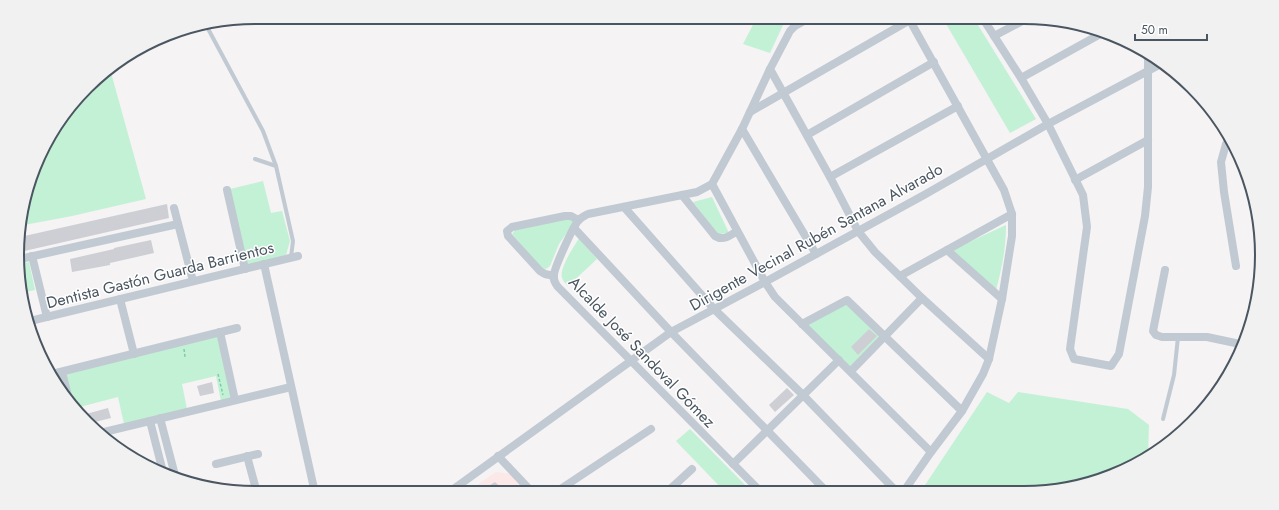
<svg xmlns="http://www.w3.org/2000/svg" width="1279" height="510" viewBox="0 0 1279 510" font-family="Jost,sans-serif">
<rect width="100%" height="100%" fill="#f5f3f3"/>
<polygon fill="#fce8e6" points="496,472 511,474 528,492 467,492"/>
<g fill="#c3f1d5">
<polygon points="757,17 795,17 784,23 770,53 743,44"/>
<polygon points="942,17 973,17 1036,119 1010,133"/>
<polygon points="110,69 146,199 72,216 19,226 49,136 98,76"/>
<polygon points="263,181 271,213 282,211 290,241 286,255 247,266 230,189"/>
<polygon points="712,197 729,233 718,234 693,202"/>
<polygon points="570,218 575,221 559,244 550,266 546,269 541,268 512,234 515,230"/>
<path d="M1006,225C1006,248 1002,268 996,290L952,250Z"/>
<path d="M579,238L597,259L568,286C566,284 563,281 562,278C559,268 574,247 579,238Z"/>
<polygon points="29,262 35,290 21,293 20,264"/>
<polygon points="847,301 884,336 851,371 804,324"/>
<polygon points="218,336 232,398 221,401 216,376 182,384 187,409 124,424 118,397 76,408 73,404 66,374"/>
<polygon points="987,392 1009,403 1018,392 1128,409 1149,425 1148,455 1115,475 1055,491 921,491"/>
<polygon points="690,429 752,492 725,492 676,441"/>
</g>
<g fill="#cdcfd5">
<polygon points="167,204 169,218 20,252 20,237"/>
<polygon points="151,240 154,253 110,263 110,265 72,272 70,259 114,249 114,248"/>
<polygon points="869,329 877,336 858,355 851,347"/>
<polygon points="212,382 214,393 200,396 197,386"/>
<polygon points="787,388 794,395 775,412 769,405"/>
<polygon points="108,408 111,418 91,423 87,420 86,414"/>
<polygon points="495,482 506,492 479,492"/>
</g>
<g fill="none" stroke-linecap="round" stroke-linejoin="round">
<g stroke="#7ad0a6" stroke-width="1.5" stroke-dasharray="3 2" stroke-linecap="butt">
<polyline points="184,349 185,357"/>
<polyline points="218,374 223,395"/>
</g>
<g stroke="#c1cad2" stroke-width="4">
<polyline points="206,25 263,131 276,166"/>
<polyline points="255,159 276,166 293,241 291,257"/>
<polyline points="1163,419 1174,375 1178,337"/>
</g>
<g stroke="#c1cad2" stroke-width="8">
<polyline points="982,17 1021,78 1048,124 1083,195 1087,227 1070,349 1074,359 1111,366 1119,354 1145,216 1148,187 1148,57"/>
<polyline points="994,36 1028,18"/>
<polyline points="770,69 830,177 858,231 875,252 922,298 989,359"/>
<polyline points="1021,78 1104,32"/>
<polyline points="750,112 910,20"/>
<polyline points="742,129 816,254"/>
<polyline points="807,135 934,62"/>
<polyline points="1229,139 1226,144 1221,162 1224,192 1236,266"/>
<polyline points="830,177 958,106"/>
<polyline points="1075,180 1148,140"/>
<polyline points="712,184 765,282 775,297 931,452"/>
<polyline points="227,190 245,269"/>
<path d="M682,195L715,236C723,241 730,236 737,231"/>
<polyline points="624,207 714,309 803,395 896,491"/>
<polyline points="174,208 193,281"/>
<polyline points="574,228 671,332 827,492"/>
<polyline points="947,250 1002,299"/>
<polyline points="32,256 47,317"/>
<polyline points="20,259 178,224"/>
<polyline points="264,264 315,493"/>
<polyline points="1165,270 1153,331 1156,335 1162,337 1207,337 1240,344 1242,347"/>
<polyline points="554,276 545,274 540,271 508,236 507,231 512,227 565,216 571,216 578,220"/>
<polyline points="900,276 1012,214"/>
<polyline points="120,299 134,354"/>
<polyline points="30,321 298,256"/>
<polyline points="802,324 847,300 962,411"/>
<polyline points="220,332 235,400"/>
<polyline points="851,371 922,298"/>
<polyline points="62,372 69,400"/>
<polyline points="52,374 237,328"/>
<polyline points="160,418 176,479"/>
<polyline points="150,421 163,472"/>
<polyline points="100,433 291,387"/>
<polyline points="247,456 257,493"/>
<polyline points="498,456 532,492"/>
<polyline points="216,464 258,454"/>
<polyline points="733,464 839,360"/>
<polyline points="904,491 931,452 962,411 983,374 989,359 1002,299 1012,236 1012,214 1004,190 908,17"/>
<polyline points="556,492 651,429"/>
<polyline points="667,492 692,469"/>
<path d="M761,492L558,287C555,283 553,280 554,275C554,268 573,227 578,221C581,217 584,216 588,214L697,192L712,184L742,129L770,69L790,31L795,26L811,17"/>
<polyline points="448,493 671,332 765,282 924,195 1048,124 1161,64"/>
</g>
</g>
<g text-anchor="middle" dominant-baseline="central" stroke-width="3" stroke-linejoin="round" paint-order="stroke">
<g font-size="16" fill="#4a5661" stroke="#fff">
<text transform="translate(816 237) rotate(-29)">Dirigente Vecinal Rubén Santana Alvarado</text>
<text transform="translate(160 275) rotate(-14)">Dentista Gastón Guarda Barrientos</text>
<text transform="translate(642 352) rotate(46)">Alcalde José Sandoval Gómez</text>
</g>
</g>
<path d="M0 0H1279V510H0ZM255 24H1024A231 231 0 0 1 1255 255V255A231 231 0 0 1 1024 486H255A231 231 0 0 1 24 255V255A231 231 0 0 1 255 24Z" fill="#f1f1f2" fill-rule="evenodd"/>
<path fill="none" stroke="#4a5661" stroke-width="2" d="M255 24H1024A231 231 0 0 1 1255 255V255A231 231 0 0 1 1024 486H255A231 231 0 0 1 24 255V255A231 231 0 0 1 255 24Z"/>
<path d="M1135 34v6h72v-6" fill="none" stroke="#4a5661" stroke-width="2"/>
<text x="1141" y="34" font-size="12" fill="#4a5661" stroke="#ffffff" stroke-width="3" paint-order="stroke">50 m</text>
</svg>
